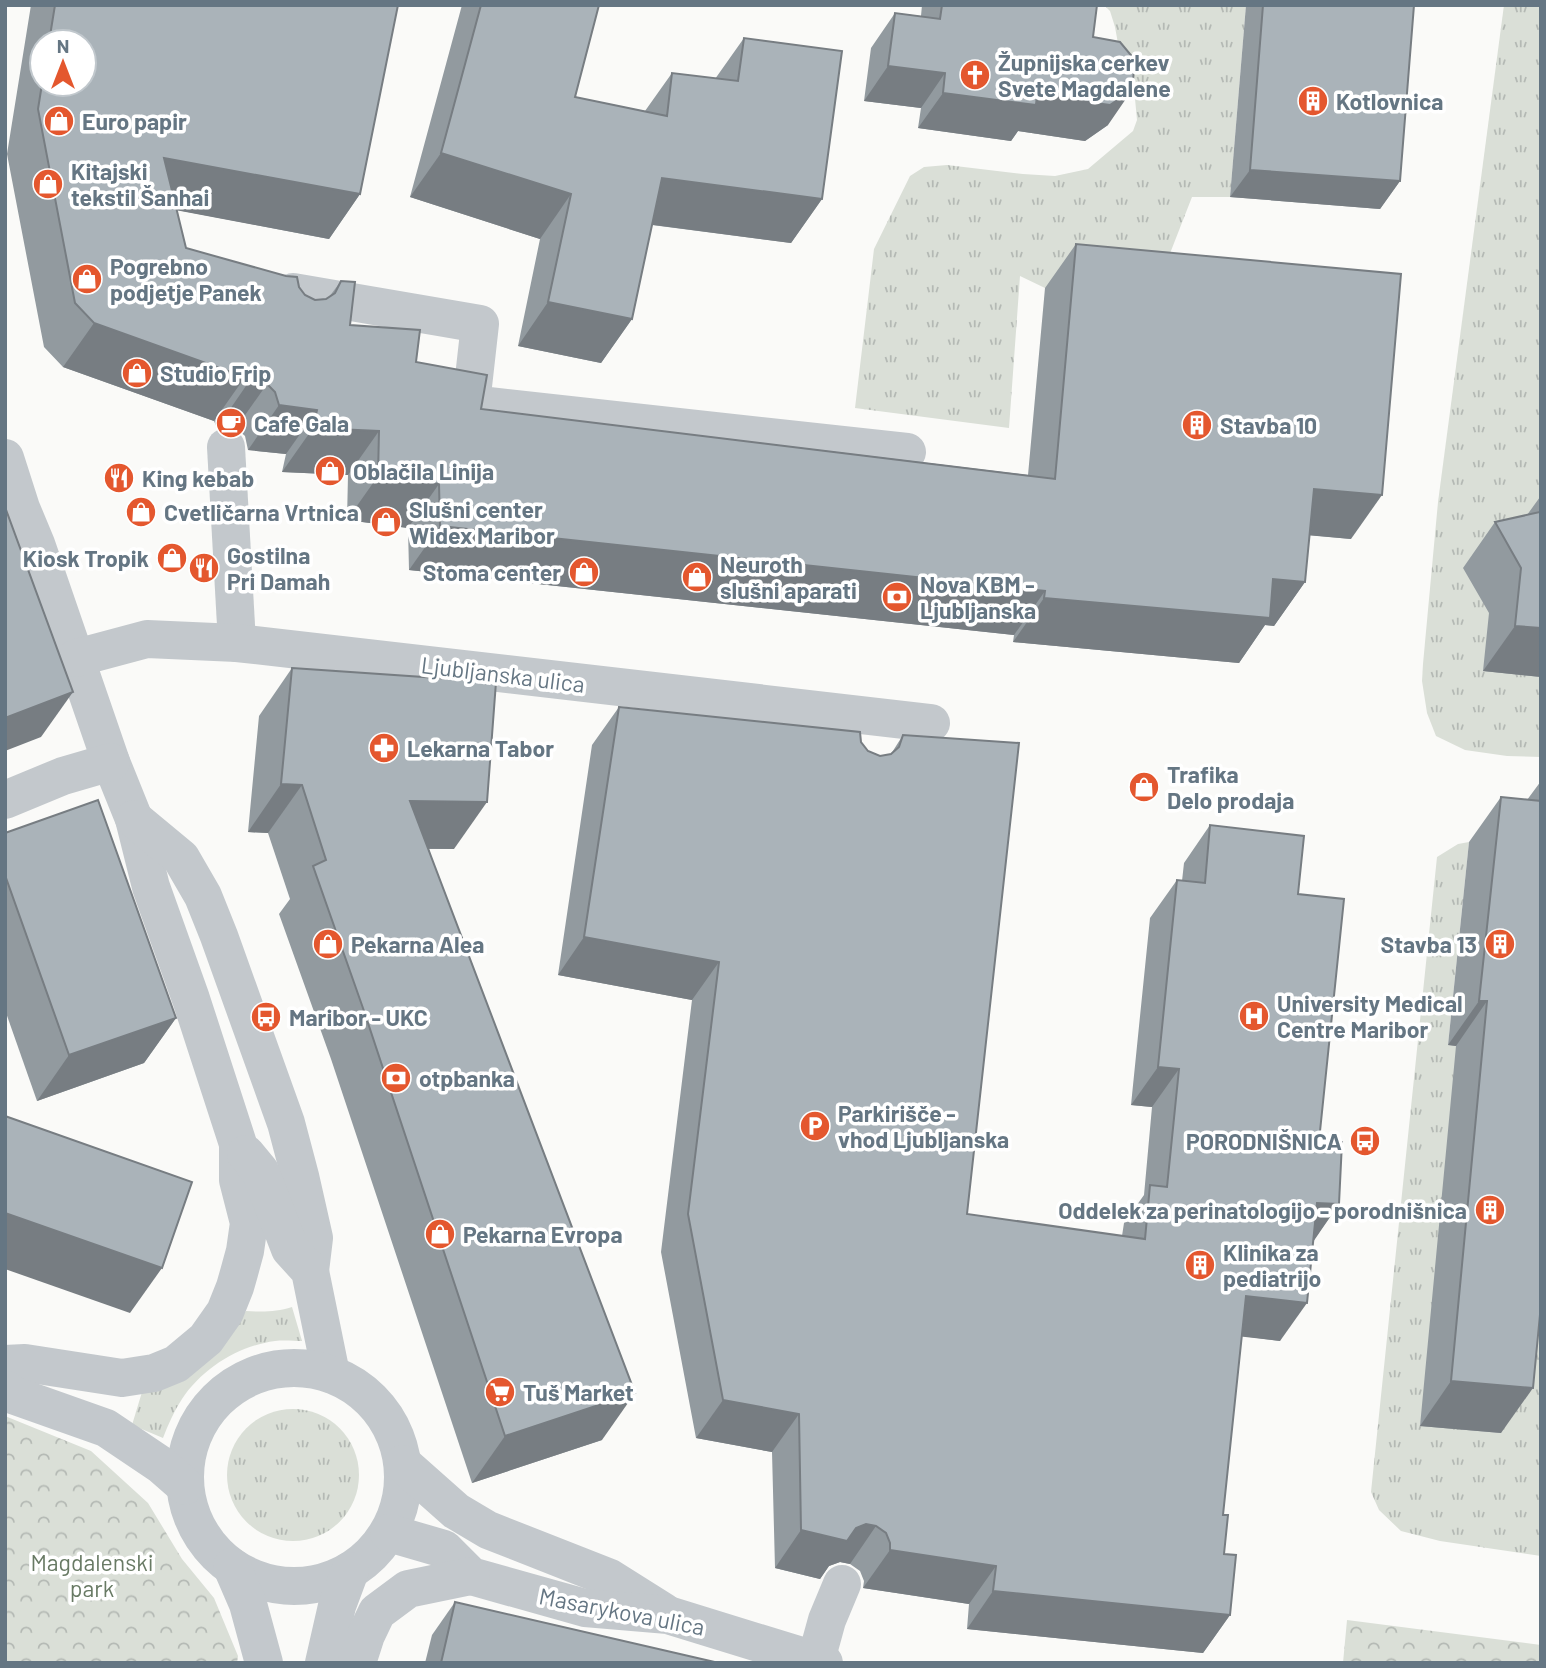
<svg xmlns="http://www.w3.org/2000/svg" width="1546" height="1668" viewBox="0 0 1546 1668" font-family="Barlow,sans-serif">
<defs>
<pattern id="grass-tufts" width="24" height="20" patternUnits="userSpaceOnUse" patternTransform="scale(1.75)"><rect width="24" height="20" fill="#dadfd7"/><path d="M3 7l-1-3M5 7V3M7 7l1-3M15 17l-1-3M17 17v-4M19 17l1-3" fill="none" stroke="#b4b9b4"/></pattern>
<pattern id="park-crowns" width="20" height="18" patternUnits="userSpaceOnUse" patternTransform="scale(1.75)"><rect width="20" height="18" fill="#dadfd7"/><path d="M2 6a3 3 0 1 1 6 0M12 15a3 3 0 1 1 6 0" fill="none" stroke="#b4b9b4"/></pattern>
</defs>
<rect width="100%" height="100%" fill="#fafaf8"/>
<g fill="url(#grass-tufts)">
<polygon points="1104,5 1246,5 1230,197 1192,197 1153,297 1045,288 1020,276 1009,428 855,408 874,249 910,176 924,167 947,165 1023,174 1055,176 1088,169 1133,131 1137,120 1134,88 1123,71 1115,27 1110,11"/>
<polygon points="1504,5 1541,5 1541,757 1507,756 1465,750 1436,736 1427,713 1422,681 1423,664 1438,502"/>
<polygon points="1469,842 1448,1045 1539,1055 1420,1425 1501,1433 1512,1316 1541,1319 1541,1556 1440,1541 1401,1531 1379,1510 1371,1492 1437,857 1458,844"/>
<path d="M292,1307L302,1341C294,1341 284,1340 275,1341C238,1346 203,1368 182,1399C174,1411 168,1425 163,1438L132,1425L142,1392L223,1344L246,1311C263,1312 276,1312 292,1307Z"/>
<circle cx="293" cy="1475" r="66"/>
</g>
<g fill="url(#park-crowns)">
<polygon points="5,1416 91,1451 148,1503 182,1559 214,1598 238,1656 237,1663 5,1663"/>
<polygon points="1347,1620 1541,1645 1541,1663 1343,1663"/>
</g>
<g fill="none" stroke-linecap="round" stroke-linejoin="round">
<g stroke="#c3c8cc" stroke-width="38">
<polyline points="288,323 293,292 480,324 471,404 907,452"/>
<polyline points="226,447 237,643"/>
<polyline points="5,458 21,508 36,544 111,762 134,819 151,887 191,999 238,1144 238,1180 249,1223 245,1251 239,1273 235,1287 225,1312 206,1339 176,1364 154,1373 122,1378 25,1363 5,1364"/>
<polyline points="76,658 147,639 237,643 931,723"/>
<polyline points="5,800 63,776 111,762"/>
<polyline points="134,819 181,858 203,896 219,936 286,1123 300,1176 314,1238 310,1271"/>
<polyline points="246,1154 260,1171 290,1249 310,1271 331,1374"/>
<circle cx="294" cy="1477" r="109"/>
<polyline points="5,1389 10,1394 106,1428 161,1465 185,1486"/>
<polyline points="403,1464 456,1511 488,1530 610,1578 664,1612"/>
<polyline points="389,1533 444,1549 471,1576 585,1608 668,1615 824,1663"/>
<polyline points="232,1567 248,1604 264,1663"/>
<polyline points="816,1660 827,1620 842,1584"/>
<polyline points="324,1663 337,1606 350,1571"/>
<polyline points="357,1663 366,1635 377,1612 408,1589 471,1576"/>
</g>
</g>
<g fill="#929a9f" fill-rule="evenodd">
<path d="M31,5H398L360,194L329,239L177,210L186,248L299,287L305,295L315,300L326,299L329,297L341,281L350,325L416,362L481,409L1028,475L1045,288L1076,244L1351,539L1309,535L1305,582L1274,626L1265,625L1239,663L1013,642L1014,635L409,570L408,528L347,520L348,475L282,472L286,454L248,450L245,436L236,428L225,425L217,428L214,421L63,367L44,347L7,154ZM42,42H84L42,84Z"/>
<polygon points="462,5 599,5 575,97 645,111 672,73 715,79 744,38 822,199 791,243 652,225 632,319 601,363 518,346 540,239 410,197"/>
<polygon points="922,5 1097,5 1093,37 1108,125 1085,141 1018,131 1011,141 918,128 921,108 864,101 871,48 895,13 921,16"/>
<polygon points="1246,5 1414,5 1400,181 1380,209 1230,197"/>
<polygon points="1540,497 1541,497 1541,677 1483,671 1489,613 1463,568 1495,522 1527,515"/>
<polygon points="292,668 454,849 429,849 602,1440 472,1483 331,1059 279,914 290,899 268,833 248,832 259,716"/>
<polygon points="619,707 861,742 868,751 880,756 891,754 903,735 967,1214 1122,1236 1124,1223 1144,1195 1152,1107 1131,1105 1150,918 1177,880 1182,881 1184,863 1210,825 1298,894 1319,1141 1339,1204 1313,1241 1280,1341 1242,1336 1223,1515 1224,1554 1230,1615 1203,1653 967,1629 969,1604 863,1588 864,1581 860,1571 850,1564 840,1562 829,1566 820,1579 775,1568 772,1452 696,1438 661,1252 692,1000 558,975 592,745"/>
<polygon points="1541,781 1541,1319 1539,1319 1501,1433 1420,1426 1456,1046 1448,1045 1469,842 1501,797 1527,800"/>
<polygon points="5,833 176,1018 144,1063 37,1101 5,1010"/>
<polygon points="455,1602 719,1663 425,1663 432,1635"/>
</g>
<g fill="#777d82">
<polygon points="888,66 945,73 921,108 864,101"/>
<polygon points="1132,90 1108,125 1085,141 1018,131 1011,141 918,128 943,93 1037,95"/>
<polygon points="441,153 571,194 540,239 410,197"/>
<polygon points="164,158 360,194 329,239 133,202"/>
<polygon points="1250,170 1400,181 1380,209 1230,197"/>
<polygon points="662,178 822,199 791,243 631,222"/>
<polygon points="548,302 632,319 601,363 518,346"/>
<polygon points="94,323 245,377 214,421 63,367"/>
<polygon points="256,381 267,384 236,428 225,425 217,428 248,383"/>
<polygon points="279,405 317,410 286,454 248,450"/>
<polygon points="313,428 379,431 348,475 282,472"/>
<polygon points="378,476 439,484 408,528 347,520"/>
<polygon points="1314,489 1382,495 1351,539 1283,533"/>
<polygon points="440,526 1045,591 1014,635 409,570"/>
<polygon points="1273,579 1305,582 1274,626 1265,625 1239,663 1013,642 1044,598"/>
<polygon points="1515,626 1541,628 1541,677 1483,671"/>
<polygon points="73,692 41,737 5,751 5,718"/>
<polygon points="281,784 302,785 268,833 248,832"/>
<polygon points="410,801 487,802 454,849 377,848"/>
<polygon points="584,937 719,962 692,1000 558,975"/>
<polygon points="1479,1001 1487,1001 1456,1046 1448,1045"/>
<polygon points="176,1018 144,1063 37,1101 69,1055"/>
<polygon points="1158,1067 1179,1069 1152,1107 1131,1105"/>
<polygon points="1317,1203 1339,1204 1313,1242"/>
<polygon points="5,1213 162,1268 130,1313 5,1269"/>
<polygon points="1246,1296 1307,1303 1280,1341 1219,1334"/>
<polygon points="1451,1381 1533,1388 1501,1433 1420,1426"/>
<polygon points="635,1393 602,1440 472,1483 505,1436"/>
<polygon points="723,1400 799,1414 772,1452 696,1438"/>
<polygon points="866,1524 876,1526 850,1564 840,1562 829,1566 820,1579 775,1568 801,1530 856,1528"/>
<polygon points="890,1550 996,1566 969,1604 863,1588"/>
<polygon points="993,1591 1230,1615 1203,1653 967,1629"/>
</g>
<g fill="#aab3b9" stroke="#777d82" stroke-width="2">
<polygon points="55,5 398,5 360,194 164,158 186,248 286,276 297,277 299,287 305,295 315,300 326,299 335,293 341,281 355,282 350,325 420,330 416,362 487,375 481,409 1055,479 1076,244 1401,274 1382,495 1314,489 1305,582 1273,579 1270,618 1044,598 1045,591 440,526 439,484 378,476 379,431 313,428 317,410 279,405 275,392 267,384 256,381 248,383 245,377 94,323 75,303 38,109 42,84 84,84 84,42 49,42"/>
<polygon points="481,5 599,5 575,97 667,116 672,73 738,81 744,38 842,51 822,199 662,178 632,319 548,302 571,194 441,153"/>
<polygon points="942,5 1097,5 1093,37 1120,42 1135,60 1132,90 1110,105 1037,95 1036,105 943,93 945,73 888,66 895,13 940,19"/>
<polygon points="1263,5 1414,5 1400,181 1250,170"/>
<polygon points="1540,497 1541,497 1541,628 1515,626 1521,568 1495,522 1540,512"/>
<polygon points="5,507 73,692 5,718"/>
<polygon points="292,668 496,682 487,802 410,801 635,1393 505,1436 364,1011 313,866 326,860 302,785 281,784"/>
<polygon points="619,707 860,732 861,742 868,751 880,756 891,754 899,747 903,735 1019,743 967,1214 1145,1239 1150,1185 1167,1187 1179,1069 1158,1067 1177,880 1205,883 1210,825 1304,836 1298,894 1344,899 1319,1141 1342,1142 1339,1204 1317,1203 1307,1303 1246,1296 1223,1515 1228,1515 1224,1554 1236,1555 1230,1615 993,1591 996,1566 890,1550 890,1543 886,1533 876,1526 866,1524 856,1528 847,1541 801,1530 799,1414 723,1400 688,1214 719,962 584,937"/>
<polygon points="1501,797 1541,801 1541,1304 1533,1388 1451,1381 1487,1001 1479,1001"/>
<polygon points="98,800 176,1018 69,1055 5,875 5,833"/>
<polygon points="5,1116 192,1182 162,1268 5,1213"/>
<polygon points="455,1602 719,1663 441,1663"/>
</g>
<defs>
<g id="church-disc" transform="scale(1.575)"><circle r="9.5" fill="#e4572e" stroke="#fff"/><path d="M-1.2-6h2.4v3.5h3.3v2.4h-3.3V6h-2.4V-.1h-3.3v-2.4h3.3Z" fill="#fff"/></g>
<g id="building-disc" transform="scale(1.575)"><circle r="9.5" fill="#e4572e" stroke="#fff"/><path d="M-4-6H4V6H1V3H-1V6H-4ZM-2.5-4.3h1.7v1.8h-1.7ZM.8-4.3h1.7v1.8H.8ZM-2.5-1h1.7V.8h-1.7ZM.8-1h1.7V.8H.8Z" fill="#fff"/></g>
<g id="shop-disc" transform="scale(1.575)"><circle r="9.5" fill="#e4572e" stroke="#fff"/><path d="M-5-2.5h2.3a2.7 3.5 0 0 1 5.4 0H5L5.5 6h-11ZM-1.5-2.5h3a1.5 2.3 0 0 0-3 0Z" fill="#fff"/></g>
<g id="cafe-disc" transform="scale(1.575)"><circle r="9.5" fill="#e4572e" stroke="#fff"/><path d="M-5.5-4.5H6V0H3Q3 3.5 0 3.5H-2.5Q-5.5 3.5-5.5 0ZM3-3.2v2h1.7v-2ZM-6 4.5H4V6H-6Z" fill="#fff"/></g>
<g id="restaurant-disc" transform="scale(1.575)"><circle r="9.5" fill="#e4572e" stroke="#fff"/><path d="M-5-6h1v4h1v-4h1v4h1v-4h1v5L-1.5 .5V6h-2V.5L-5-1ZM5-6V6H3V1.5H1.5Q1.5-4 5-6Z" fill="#fff"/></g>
<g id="bank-disc" transform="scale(1.575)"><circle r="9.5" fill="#e4572e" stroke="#fff"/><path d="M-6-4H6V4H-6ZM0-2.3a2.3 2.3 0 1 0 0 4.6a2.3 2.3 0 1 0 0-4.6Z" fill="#fff"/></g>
<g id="pharmacy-disc" transform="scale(1.575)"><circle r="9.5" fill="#e4572e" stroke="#fff"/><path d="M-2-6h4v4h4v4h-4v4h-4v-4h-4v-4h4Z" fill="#fff"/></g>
<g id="hospital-disc" transform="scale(1.575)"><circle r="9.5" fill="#e4572e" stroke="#fff"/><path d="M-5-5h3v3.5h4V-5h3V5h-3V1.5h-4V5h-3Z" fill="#fff"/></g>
<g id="bus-disc" transform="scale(1.575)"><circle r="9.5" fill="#e4572e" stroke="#fff"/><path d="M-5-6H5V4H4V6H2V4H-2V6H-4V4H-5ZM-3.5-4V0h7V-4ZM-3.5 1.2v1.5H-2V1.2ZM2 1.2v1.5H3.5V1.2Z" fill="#fff"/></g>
<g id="parking-disc" transform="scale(1.575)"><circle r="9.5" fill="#e4572e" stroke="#fff"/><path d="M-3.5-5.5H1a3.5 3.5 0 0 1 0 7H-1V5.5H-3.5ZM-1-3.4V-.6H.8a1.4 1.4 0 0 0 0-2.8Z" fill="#fff"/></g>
<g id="supermarket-disc" transform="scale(1.575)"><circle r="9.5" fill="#e4572e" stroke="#fff"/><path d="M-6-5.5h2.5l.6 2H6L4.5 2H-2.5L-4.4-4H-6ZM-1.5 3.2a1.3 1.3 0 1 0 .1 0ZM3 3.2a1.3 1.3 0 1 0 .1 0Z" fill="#fff"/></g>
</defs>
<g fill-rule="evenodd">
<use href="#church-disc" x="975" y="75"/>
<use href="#building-disc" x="1313" y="101"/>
<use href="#shop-disc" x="59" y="121"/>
<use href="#shop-disc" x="48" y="184"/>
<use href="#shop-disc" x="87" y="279"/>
<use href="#shop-disc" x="137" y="373"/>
<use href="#cafe-disc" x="231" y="423"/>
<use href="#building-disc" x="1197" y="425"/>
<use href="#shop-disc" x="330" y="471"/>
<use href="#restaurant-disc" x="119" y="478"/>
<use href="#shop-disc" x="141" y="512"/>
<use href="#shop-disc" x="386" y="522"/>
<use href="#shop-disc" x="172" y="558"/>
<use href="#restaurant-disc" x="204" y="568"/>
<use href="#shop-disc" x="584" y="572"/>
<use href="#shop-disc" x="697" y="577"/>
<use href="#bank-disc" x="897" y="597"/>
<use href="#pharmacy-disc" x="384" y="748"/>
<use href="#shop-disc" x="1144" y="787"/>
<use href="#shop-disc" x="328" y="944"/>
<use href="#building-disc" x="1500" y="944"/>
<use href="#hospital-disc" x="1254" y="1016"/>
<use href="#bus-disc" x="266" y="1017"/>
<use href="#bank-disc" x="396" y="1078"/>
<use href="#parking-disc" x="815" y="1126"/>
<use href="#bus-disc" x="1365" y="1141"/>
<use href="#building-disc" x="1490" y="1210"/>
<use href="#shop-disc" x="440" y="1234"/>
<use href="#building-disc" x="1200" y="1265"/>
<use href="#supermarket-disc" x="500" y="1392"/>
</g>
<g text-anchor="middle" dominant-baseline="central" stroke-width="7" stroke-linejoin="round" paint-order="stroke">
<g font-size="23" font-weight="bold" fill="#657683" stroke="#fff" text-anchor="start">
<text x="998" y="62">Župnijska cerkev<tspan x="998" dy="26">Svete Magdalene</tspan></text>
<text x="1336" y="101">Kotlovnica</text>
<text x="82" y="121">Euro papir</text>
<text x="71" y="171">Kitajski<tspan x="71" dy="26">tekstil Šanhai</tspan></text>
<text x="110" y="266">Pogrebno<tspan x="110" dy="26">podjetje Panek</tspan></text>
<text x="160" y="373">Studio Frip</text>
<text x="254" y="423">Cafe Gala</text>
<text x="1220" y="425">Stavba 10</text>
<text x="353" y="471">Oblačila Linija</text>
<text x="142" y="478">King kebab</text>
<text x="409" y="509">Slušni center<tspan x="409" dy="26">Widex Maribor</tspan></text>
<text x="164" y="512">Cvetličarna Vrtnica</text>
<text x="227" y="555">Gostilna<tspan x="227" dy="26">Pri Damah</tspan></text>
<text x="149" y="558" text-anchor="end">Kiosk Tropik</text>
<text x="720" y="564">Neuroth<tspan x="720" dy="26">slušni aparati</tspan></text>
<text x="561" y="572" text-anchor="end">Stoma center</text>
<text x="920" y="584">Nova KBM -<tspan x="920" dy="26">Ljubljanska</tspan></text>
<text x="407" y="748">Lekarna Tabor</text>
<text x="1167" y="774">Trafika<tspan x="1167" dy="26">Delo prodaja</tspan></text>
<text x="351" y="944">Pekarna Alea</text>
<text x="1477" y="944" text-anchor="end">Stavba 13</text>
<text x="1277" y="1003">University Medical<tspan x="1277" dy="26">Centre Maribor</tspan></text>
<text x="289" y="1017">Maribor - UKC</text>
<text x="419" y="1078">otpbanka</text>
<text x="838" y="1113">Parkirišče -<tspan x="838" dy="26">vhod Ljubljanska</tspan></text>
<text x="1342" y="1141" text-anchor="end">PORODNIŠNICA</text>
<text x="1467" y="1210" text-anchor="end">Oddelek za perinatologijo - porodnišnica</text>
<text x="463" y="1234">Pekarna Evropa</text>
<text x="1223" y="1252">Klinika za<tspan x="1223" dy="26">pediatrijo</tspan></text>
<text x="523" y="1392">Tuš Market</text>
</g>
<g font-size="23" fill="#657683" stroke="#fff">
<text transform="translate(503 674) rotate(7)">Ljubljanska ulica</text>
<text transform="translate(622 1611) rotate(11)">Masarykova ulica</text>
</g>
<g font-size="23" fill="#687a64" stroke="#fff">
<text x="92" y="1562">Magdalenski<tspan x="92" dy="26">park</tspan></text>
</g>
</g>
<rect width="1546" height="1668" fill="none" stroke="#657683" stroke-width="14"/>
<g transform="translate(63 63)"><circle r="33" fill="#ffffff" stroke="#c1c8cd" stroke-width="2"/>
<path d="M0-5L12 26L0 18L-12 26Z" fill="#e4572e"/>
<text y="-10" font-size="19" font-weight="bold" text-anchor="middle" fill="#657683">N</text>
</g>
</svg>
